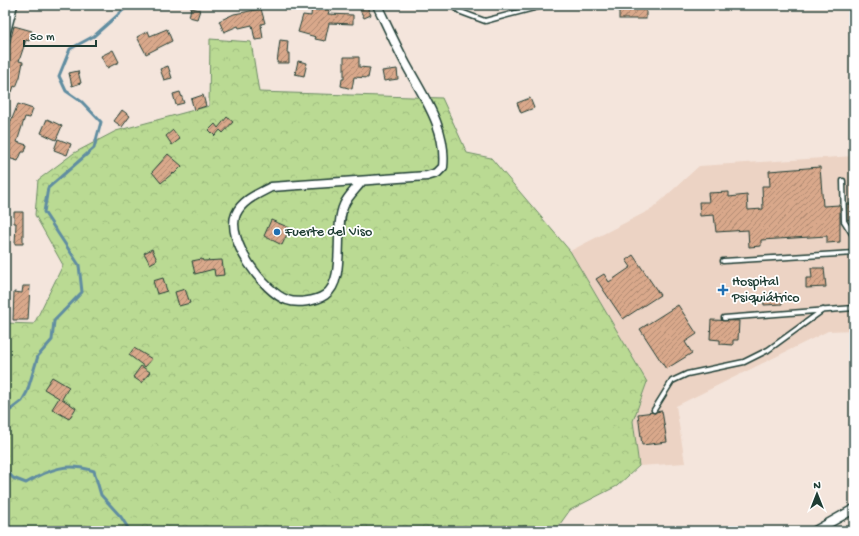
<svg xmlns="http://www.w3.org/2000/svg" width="859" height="536" viewBox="0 0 859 536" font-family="'Gochi Hand',sans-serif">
<defs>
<pattern id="forest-crowns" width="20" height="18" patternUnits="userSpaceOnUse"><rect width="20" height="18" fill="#bada93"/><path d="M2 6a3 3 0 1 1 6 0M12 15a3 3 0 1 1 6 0" fill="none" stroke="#9fbc7f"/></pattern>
<pattern id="building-hatch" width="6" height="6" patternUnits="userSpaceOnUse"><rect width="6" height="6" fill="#d9a88b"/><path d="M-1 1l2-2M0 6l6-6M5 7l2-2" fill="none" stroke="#af8a72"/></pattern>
</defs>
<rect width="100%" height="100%" fill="#f4e5dc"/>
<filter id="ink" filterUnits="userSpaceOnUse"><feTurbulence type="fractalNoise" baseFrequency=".025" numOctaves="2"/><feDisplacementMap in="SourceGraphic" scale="8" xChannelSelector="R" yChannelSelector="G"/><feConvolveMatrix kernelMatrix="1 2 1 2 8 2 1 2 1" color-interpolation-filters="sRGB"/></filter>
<g filter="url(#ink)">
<polygon fill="#ecd3c4" points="854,156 854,330 828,331 676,406 685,463 639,466 633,421 647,382 570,251 652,209 699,166"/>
<polygon fill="url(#forest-crowns)" stroke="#6c8c64" points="210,39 251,42 259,92 442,98 467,153 491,158 570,251 647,382 633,421 639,466 617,486 570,510 555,531 5,531 5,323 34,324 63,265 35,215 38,180 74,153 116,131 209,106"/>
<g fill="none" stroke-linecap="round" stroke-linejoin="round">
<g stroke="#608da1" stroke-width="3">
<polyline points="5,414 22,401 27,392 38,356 52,340 54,321 82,292 79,265 44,212 48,188 94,148 101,122 82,102 66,91 59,76 70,49 94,36 129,5"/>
<path d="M5,469L13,478L26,483C50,469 67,462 94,471L101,495L121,517L130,531"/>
</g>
</g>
<g fill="url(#building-hatch)" stroke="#1f3d34">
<polygon points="312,5 330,8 328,14 353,15 353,24 329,23 325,41 315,39 316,37 298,32 303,15 311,16"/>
<polygon points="367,7 371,15 364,18 360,10"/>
<polygon points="191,8 200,10 197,19 189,17"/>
<rect x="619" y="8" width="27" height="11"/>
<polygon points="261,9 265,23 261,24 263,39 255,40 252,25 239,28 238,26 224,32 219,21 234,14"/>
<polygon points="14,26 32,31 29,41 26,40 19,61 23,62 20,77 16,87 14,86 12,92 5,91 5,61"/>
<polygon points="167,29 172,41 146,54 137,37 148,31 150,36"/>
<polygon points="280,40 288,41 287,53 289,53 289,63 277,63"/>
<polygon points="113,50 119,62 107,68 101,56"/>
<polygon points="344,57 359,57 359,67 370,68 368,78 354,77 352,89 341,86 342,79 344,79"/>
<polygon points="298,61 307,63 304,76 295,74"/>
<polygon points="168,66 172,78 164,80 160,69"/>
<polygon points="397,69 398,79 384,81 382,71"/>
<polygon points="78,71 81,83 72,86 69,73"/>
<polygon points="180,92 184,103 176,105 173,94"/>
<polygon points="203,95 206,106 194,110 191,99"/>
<polygon points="530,98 534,108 521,113 517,103"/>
<polygon points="18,104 33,109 30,118 25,117 17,142 27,145 25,152 22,152 18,161 5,157 5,125 9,126"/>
<polygon points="122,110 130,116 122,127 114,121"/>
<polygon points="227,117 233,122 223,133 220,130 215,136 209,130 215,124 218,128"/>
<polygon points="47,119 62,126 56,140 41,133"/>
<polygon points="173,130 180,139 172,145 166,136"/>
<polygon points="58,139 71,144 67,155 54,150"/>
<polygon points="168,154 182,166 174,174 173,173 161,183 152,172"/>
<polygon points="820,167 823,206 840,205 840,242 827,243 827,236 761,240 761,246 749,247 748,230 716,232 714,215 700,216 699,202 709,202 708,193 729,192 729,197 747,195 748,210 763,209 762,186 770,186 769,171"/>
<polygon points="847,204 854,204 854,219 847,220"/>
<polygon points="14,212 23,212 23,244 15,244 16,223 14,223"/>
<polygon points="271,220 290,228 282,245 264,236"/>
<polygon points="152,249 157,260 150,264 144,253"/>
<polygon points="633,255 660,295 623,319 596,279 604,274 609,282 631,267 626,260"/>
<polygon points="202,259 203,261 222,260 224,275 215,276 214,269 195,274 192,261"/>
<polygon points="811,268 824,268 826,287 806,288 806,278 812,278"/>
<polygon points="163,278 167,291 157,294 153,281"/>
<polygon points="23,286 30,286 28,320 13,320 14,292 22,293"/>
<polygon points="185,289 190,303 179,306 175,292"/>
<polygon points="781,294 782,304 764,305 763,295"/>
<polygon points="678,305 697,334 685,342 692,353 666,369 640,329"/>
<polygon points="711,320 739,321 738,340 733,340 733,345 720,344 720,340 710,339"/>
<polygon points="134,348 152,359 145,367 129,355"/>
<polygon points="141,366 150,372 142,383 133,377"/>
<polygon points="52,377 69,387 62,399 76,408 69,419 52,409 59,398 44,389"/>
<polygon points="662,411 667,442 642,445 638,414"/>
</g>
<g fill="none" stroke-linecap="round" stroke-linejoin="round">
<g stroke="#1f3d34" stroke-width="7">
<g id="service">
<polyline points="452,5 461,12 485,21 545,5"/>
<polyline points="843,181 844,221 854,237"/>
<polyline points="723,261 854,253"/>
<polyline points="724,318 854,308"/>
<polyline points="654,410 672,381 687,374 744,362 768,350 823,310"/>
</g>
</g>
<g stroke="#1f3d34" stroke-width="11">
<g id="minor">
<polyline points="5,35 13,5"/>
<path d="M362,181C357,188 347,197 344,205C333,229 347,280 325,295C316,301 297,304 287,300C264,292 225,239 236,214C242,200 258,194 271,187L427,176L437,173L443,167C447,130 425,99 408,68C397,48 387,26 377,5"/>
<polyline points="815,531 854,509"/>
</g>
</g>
<use href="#service" stroke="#fff" stroke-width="4"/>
<use href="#minor" stroke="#fff" stroke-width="8"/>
</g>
</g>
<g fill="#1f6fb2" stroke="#fff" stroke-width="1.5">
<circle cx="277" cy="232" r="4"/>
<path d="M721 284h4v4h4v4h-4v4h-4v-4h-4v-4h4z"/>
</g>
<g text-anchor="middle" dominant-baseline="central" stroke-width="3.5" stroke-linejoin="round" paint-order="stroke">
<g font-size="14" fill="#1f3d34" stroke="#fff" text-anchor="start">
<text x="285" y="232">Fuerte del Viso</text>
<text x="732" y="282">Hospital<tspan x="732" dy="16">Psiquiátrico</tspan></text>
</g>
</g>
<rect width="859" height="536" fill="none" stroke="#fff" stroke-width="20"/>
<rect x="10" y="10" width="839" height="516" fill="none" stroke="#1f3d34" stroke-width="1.5" filter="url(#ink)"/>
<g transform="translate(817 494)" stroke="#ffffff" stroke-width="3" paint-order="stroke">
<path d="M0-3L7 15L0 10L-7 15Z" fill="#1f3d34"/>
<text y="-6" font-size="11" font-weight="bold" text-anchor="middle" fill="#1f3d34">N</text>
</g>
<path d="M24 40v6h72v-6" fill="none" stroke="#1f3d34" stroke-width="2"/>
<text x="30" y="40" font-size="12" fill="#1f3d34" stroke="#ffffff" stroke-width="3" paint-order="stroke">50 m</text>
</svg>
